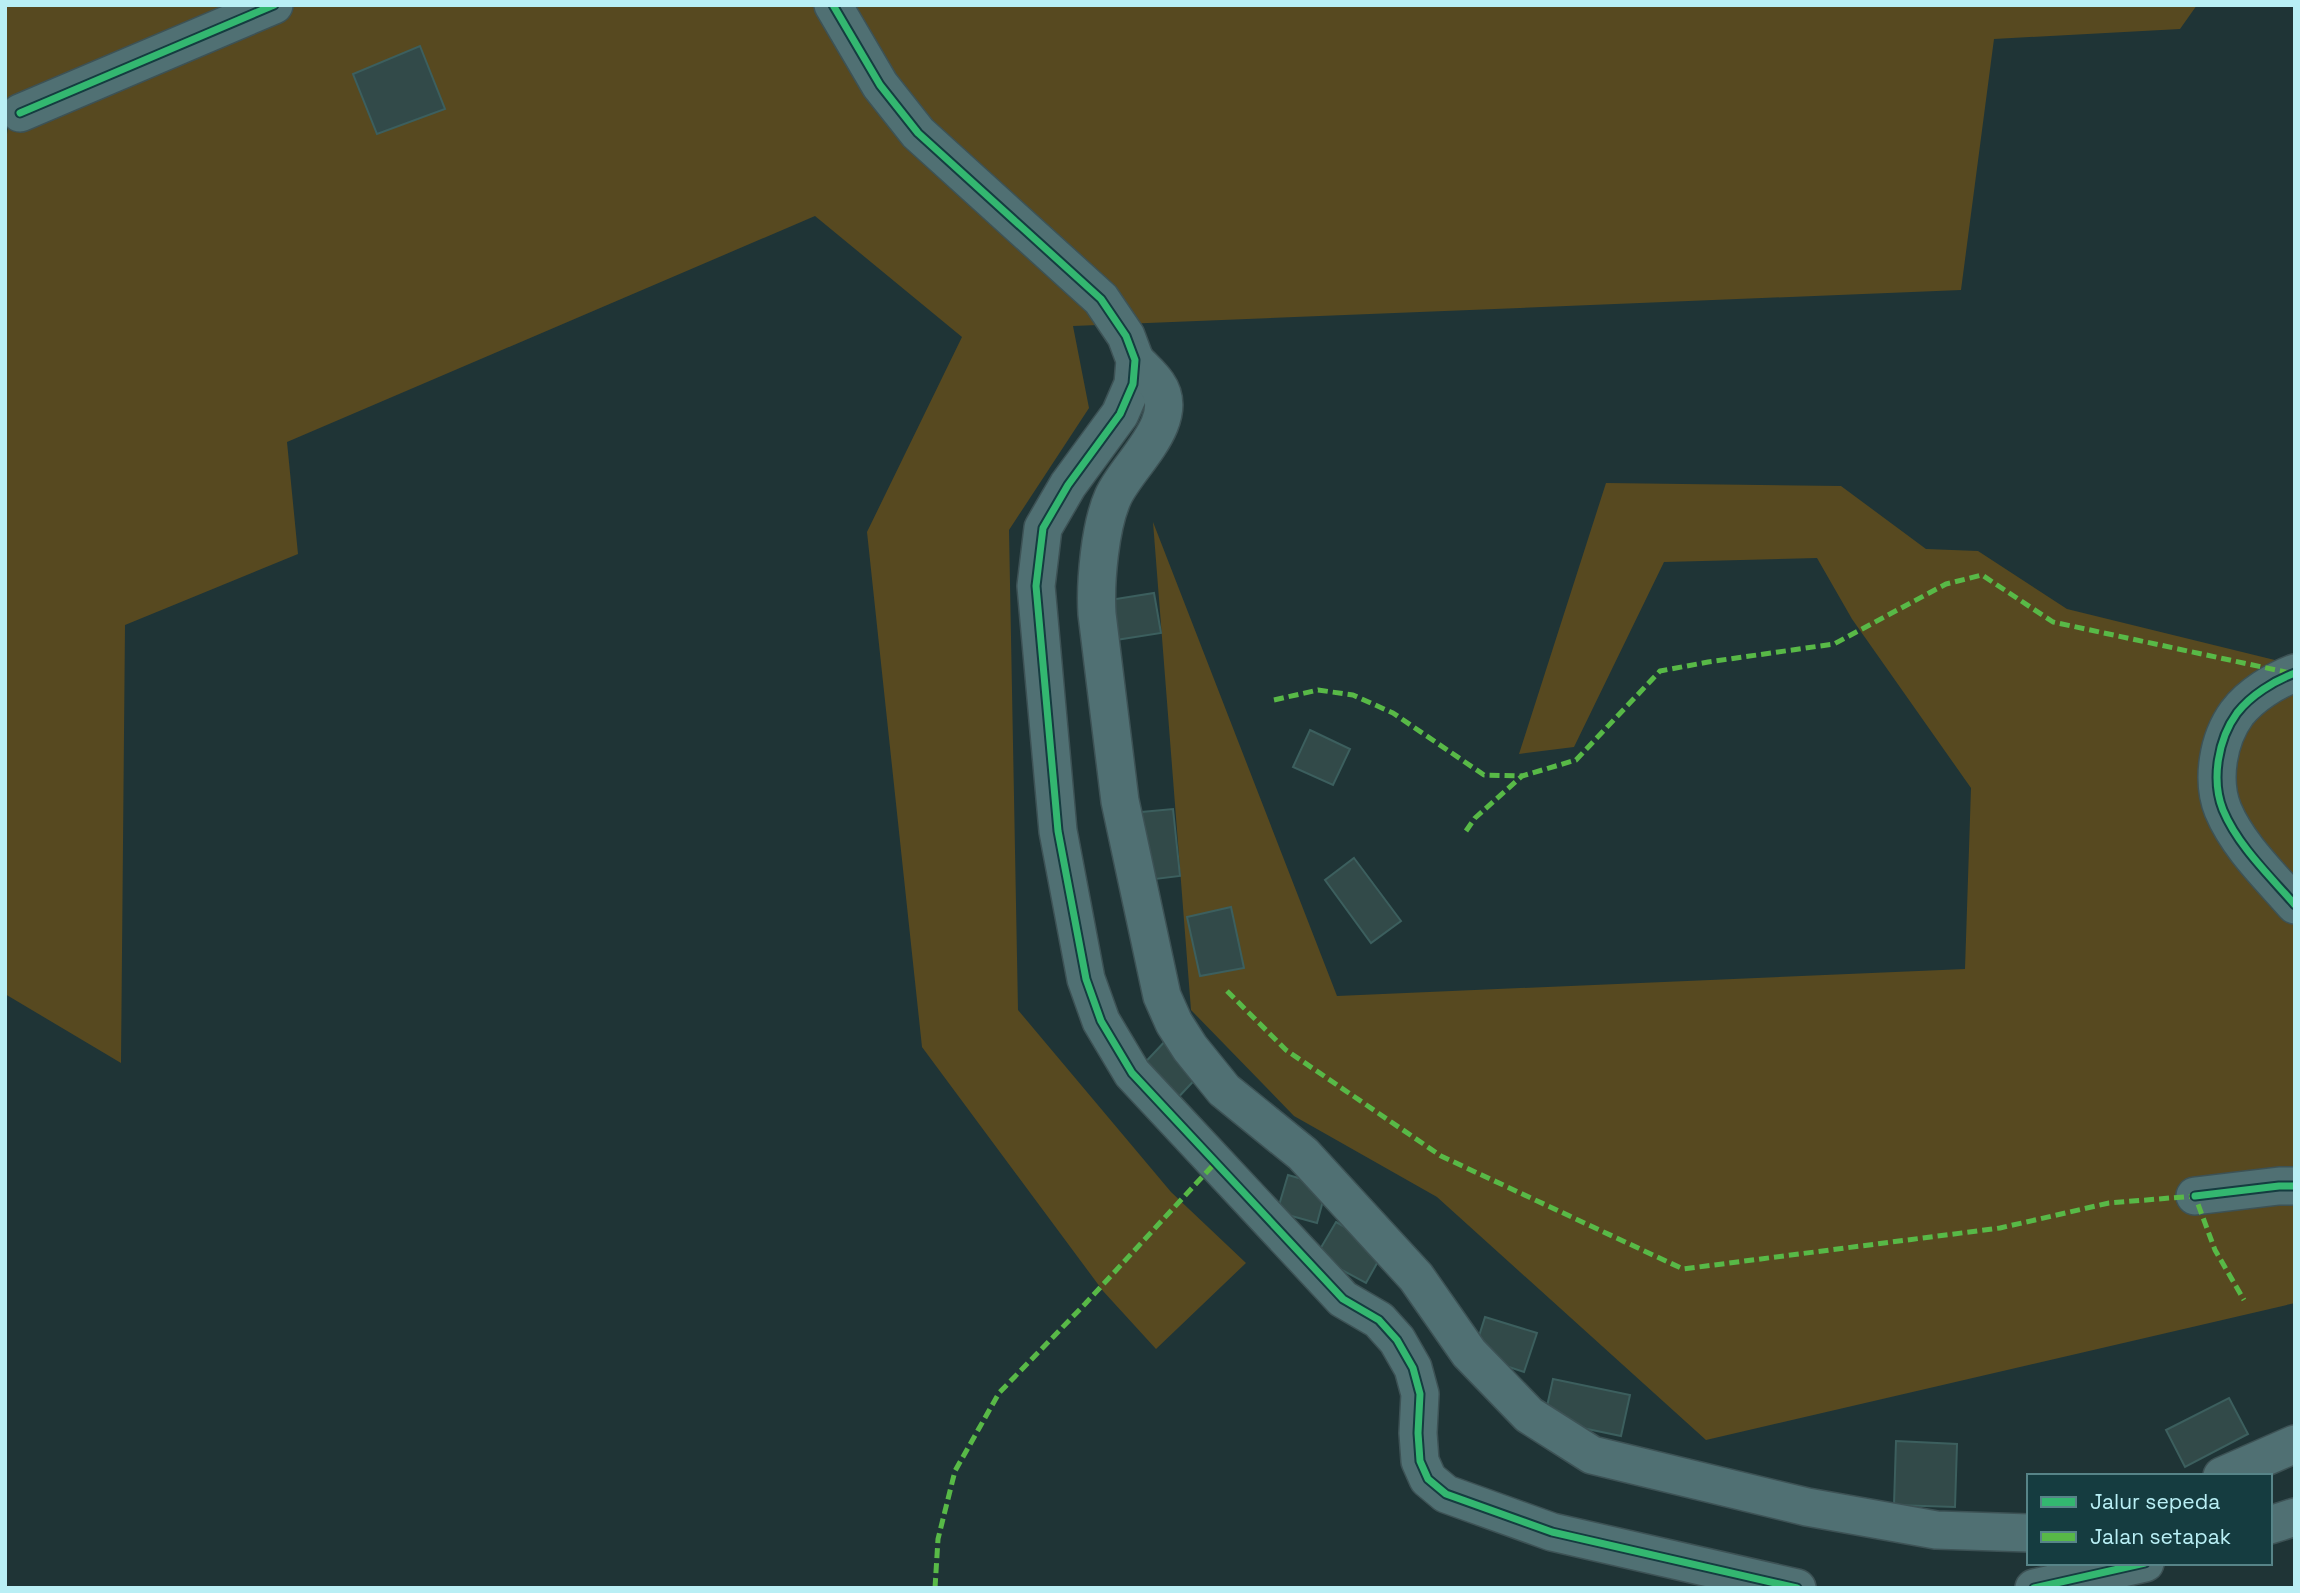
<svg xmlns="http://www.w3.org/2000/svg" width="2300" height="1593" viewBox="0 0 2300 1593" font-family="'Space Grotesk',sans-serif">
<rect width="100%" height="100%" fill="#1f3436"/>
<g fill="#574920">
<polygon points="5,5 2197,5 2180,29 1994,39 1961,290 1073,326 1089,408 1009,530 1018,1010 1171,1192 1246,1263 1156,1349 1103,1291 922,1047 867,532 962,337 815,216 287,442 298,554 125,625 121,1063 5,994 5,148 9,120 5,118"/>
<polygon points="1606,483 1841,486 1926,549 1978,551 2067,609 2295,665 2295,1303 1706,1440 1437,1197 1294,1116 1191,1010 1153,522 1337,996 1965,969 1971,788 1852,619 1817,558 1664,562 1574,747 1519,754"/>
</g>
<g fill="#324a49" stroke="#3c5f5e" stroke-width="2">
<polygon points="420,46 445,109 377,134 353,74"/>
<polygon points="1154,593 1161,633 1103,642 1097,602"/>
<polygon points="1310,730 1350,749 1333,785 1293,767"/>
<polygon points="1173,809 1180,876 1139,881 1131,813"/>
<polygon points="1354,858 1401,921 1371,943 1325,880"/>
<polygon points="1231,907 1244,968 1200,976 1187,917"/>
<polygon points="1169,1037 1204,1070 1172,1104 1137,1071"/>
<polygon points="1288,1175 1327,1186 1317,1223 1277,1212"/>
<polygon points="1336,1222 1385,1249 1366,1283 1316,1256"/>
<polygon points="1485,1317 1537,1333 1524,1372 1473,1355"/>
<polygon points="1553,1379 1630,1395 1621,1436 1544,1420"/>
<polygon points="2229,1398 2248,1434 2185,1467 2166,1430"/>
<polygon points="1896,1441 1957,1444 1955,1507 1894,1505"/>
</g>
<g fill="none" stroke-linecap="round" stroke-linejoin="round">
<g stroke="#3d5255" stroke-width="40">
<g id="minor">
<polyline points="833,5 880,85 918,133 1101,299 1126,336 1135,360 1133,384 1120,414 1068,485 1043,528 1036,586 1058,831 1086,979 1101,1021 1132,1073 1343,1299 1379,1320 1397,1340 1413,1368 1420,1394 1418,1433 1420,1461 1428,1479 1446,1494 1552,1532 1797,1588"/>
<polyline points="20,113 274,5"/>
<path d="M1135,360C1142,368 1151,375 1157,384C1183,421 1127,465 1113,497C1100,526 1095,582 1097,614L1120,801L1162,996L1174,1023L1190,1048L1224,1090L1303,1154L1416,1277L1469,1353L1529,1415L1592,1455L1807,1507L1936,1530L2029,1533"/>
<path d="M2295,673C2274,681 2251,695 2237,713C2218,739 2211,780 2223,810C2238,846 2270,876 2295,905"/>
<polyline points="2195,1196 2279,1186 2295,1186"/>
<polyline points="2222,1476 2295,1444"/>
<polyline points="2270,1525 2295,1517"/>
<polyline points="2034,1588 2145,1563"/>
</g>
</g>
<use href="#minor" stroke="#507073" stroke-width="37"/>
<g stroke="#58b947" stroke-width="5" stroke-dasharray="10 5" stroke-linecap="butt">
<polyline points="1274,700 1318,690 1353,695 1393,713 1484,775 1522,776"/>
<polyline points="1466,831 1475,818 1522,776 1576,760 1660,671 1708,662 1834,644 1946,584 1982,575 2053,622 2290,673"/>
<polyline points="1227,991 1286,1050 1441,1156 1683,1269 2000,1228 2109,1203 2195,1196 2215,1250 2244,1300"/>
<polyline points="935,1588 938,1539 955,1471 999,1393 1085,1304 1216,1162"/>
</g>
<g stroke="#153c40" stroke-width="11">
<g id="cycleway">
<polyline points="833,5 880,85 918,133 1101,299 1126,336 1135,360 1133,384 1120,414 1068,485 1043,528 1036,586 1058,831 1086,979 1101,1021 1132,1073 1343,1299 1379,1320 1397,1340 1413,1368 1420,1394 1418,1433 1420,1461 1428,1479 1446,1494 1552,1532 1797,1588"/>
<polyline points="20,113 274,5"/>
<path d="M2295,673C2274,681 2251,695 2237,713C2218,739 2211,780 2223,810C2238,846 2270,876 2295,905"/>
<polyline points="2195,1196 2279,1186 2295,1186"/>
<polyline points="2034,1588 2145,1563"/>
</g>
</g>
<use href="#cycleway" stroke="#33b770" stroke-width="7"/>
</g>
<rect width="2300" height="1593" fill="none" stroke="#b9eff5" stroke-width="14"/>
<rect x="2027" y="1474" width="245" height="91" fill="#153c40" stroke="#578488" stroke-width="2"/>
<rect x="2041" y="1497" width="35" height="10" fill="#33b770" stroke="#578488" stroke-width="2"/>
<text x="2090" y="1509" font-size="21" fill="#b9eff5">Jalur sepeda</text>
<rect x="2041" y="1532" width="35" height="10" fill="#58b947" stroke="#578488" stroke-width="2"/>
<text x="2090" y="1544" font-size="21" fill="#b9eff5">Jalan setapak</text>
</svg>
